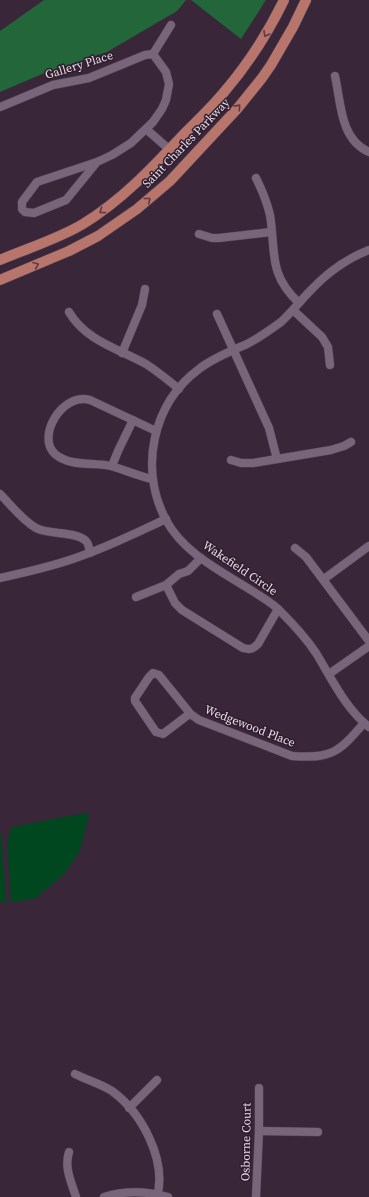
<svg xmlns="http://www.w3.org/2000/svg" width="369" height="1197" viewBox="0 0 369 1197" font-family="'Source Serif 4',serif">
<rect width="100%" height="100%" fill="#392739"/>
<g fill="#00471f">
<polygon points="86,813 89,815 80,851 64,874 36,898 20,901 11,902 7,844 11,827"/>
<polygon points="0,833 1,833 6,902 0,902"/>
</g>
<g fill="#22663a">
<polygon points="44,0 186,0 177,11 107,52 42,74 0,92 0,31"/>
<polygon points="191,0 266,0 241,39"/>
</g>
<g fill="none" stroke-linecap="round" stroke-linejoin="round">
<g stroke="#544554" stroke-width="9">
<g id="minor">
<polyline points="153,54 171,25"/>
<path d="M335,76C341,103 340,139 369,152"/>
<polyline points="0,107 53,85 89,78 145,55 153,54 166,72 169,84 166,100 162,109 153,122 131,143 112,155 97,162 37,182 22,202 22,209 25,212 34,213 66,200 97,162"/>
<polyline points="146,129 170,150"/>
<path d="M256,178C262,190 267,202 270,215C276,253 268,274 299,303"/>
<polyline points="199,234 212,238 219,238 271,232"/>
<path d="M369,250C346,259 328,272 311,290C301,300 292,312 281,322C270,330 259,338 247,344C231,351 213,358 199,369C152,404 139,469 166,520C184,554 223,572 254,592C263,598 274,604 281,612C294,625 306,638 316,653C332,679 345,708 369,727"/>
<polyline points="293,310 322,337 328,347 330,365"/>
<path d="M69,312C86,341 119,349 146,364C157,371 168,380 179,389"/>
<polyline points="217,314 269,428 277,459"/>
<polyline points="122,353 142,305 145,289"/>
<polyline points="231,460 241,463 253,463 331,450 344,446 351,442"/>
<polyline points="112,466 118,451 133,420"/>
<path d="M152,479C138,476 125,470 111,466C93,462 70,467 55,454C36,437 62,392 90,400L156,431"/>
<path d="M0,494C11,505 22,520 36,528C49,535 76,531 86,541C89,544 89,549 90,553"/>
<polyline points="295,548 306,557 369,641"/>
<path d="M0,578C27,572 55,566 81,556C110,546 138,532 166,519"/>
<polyline points="324,579 369,546"/>
<path d="M166,585L175,603L182,610L243,648C250,650 253,649 258,644L278,609"/>
<polyline points="136,597 166,585 179,574 188,571 201,558"/>
<polygon points="153,673 159,675 189,712 188,715 163,734 156,732 135,701 135,698 149,677"/>
<polyline points="329,674 369,646"/>
<path d="M189,713L199,720L292,756C332,759 339,752 364,723"/>
<path d="M75,1074C87,1080 101,1084 112,1091C142,1113 167,1160 157,1197"/>
<polyline points="129,1108 157,1080"/>
<polyline points="259,1131 318,1132"/>
<path d="M69,1152C64,1168 71,1181 76,1197"/>
<path d="M104,1197C126,1190 146,1191 168,1197"/>
<polyline points="256,1197 259,1131 259,1088"/>
</g>
</g>
<g stroke="#544554" stroke-width="11">
<g id="major">
<path d="M0,260C28,248 58,239 83,224C122,200 152,168 183,135C197,121 212,107 225,91C248,64 268,33 284,0"/>
<polyline points="0,280 69,251 98,236 137,209 170,181 237,109 262,78 271,65 293,27 306,0"/>
</g>
</g>
<use href="#minor" stroke="#796579" stroke-width="8"/>
<use href="#major" stroke="#b7756c" stroke-width="10"/>
</g>
<defs><path id="oneway-chevron" d="M-2-3.5L2.5 0L-2 3.5" fill="none" stroke-width="1.6" stroke-linecap="round" stroke-linejoin="round"/></defs>
<g stroke="#5f3c44">
<use href="#oneway-chevron" transform="translate(266 34) rotate(120)"/>
<use href="#oneway-chevron" transform="translate(238 107) rotate(-48)"/>
<use href="#oneway-chevron" transform="translate(148 200) rotate(-39)"/>
<use href="#oneway-chevron" transform="translate(102 211) rotate(146)"/>
<use href="#oneway-chevron" transform="translate(36 265) rotate(-23)"/>
</g>
<g text-anchor="middle" dominant-baseline="central" stroke-width="3" stroke-linejoin="round" paint-order="stroke">
<g font-size="12" fill="#e8dde8" stroke="#2f1d2e">
<text transform="translate(79 65) rotate(-17)">Gallery Place</text>
<text transform="translate(186 143) rotate(-46)">Saint Charles Parkway</text>
<text transform="translate(240 568) rotate(34)">Wakefield Circle</text>
<text transform="translate(250 726) rotate(21)">Wedgewood Place</text>
<text transform="translate(246 1142) rotate(-89)">Osborne Court</text>
</g>
</g>
</svg>
